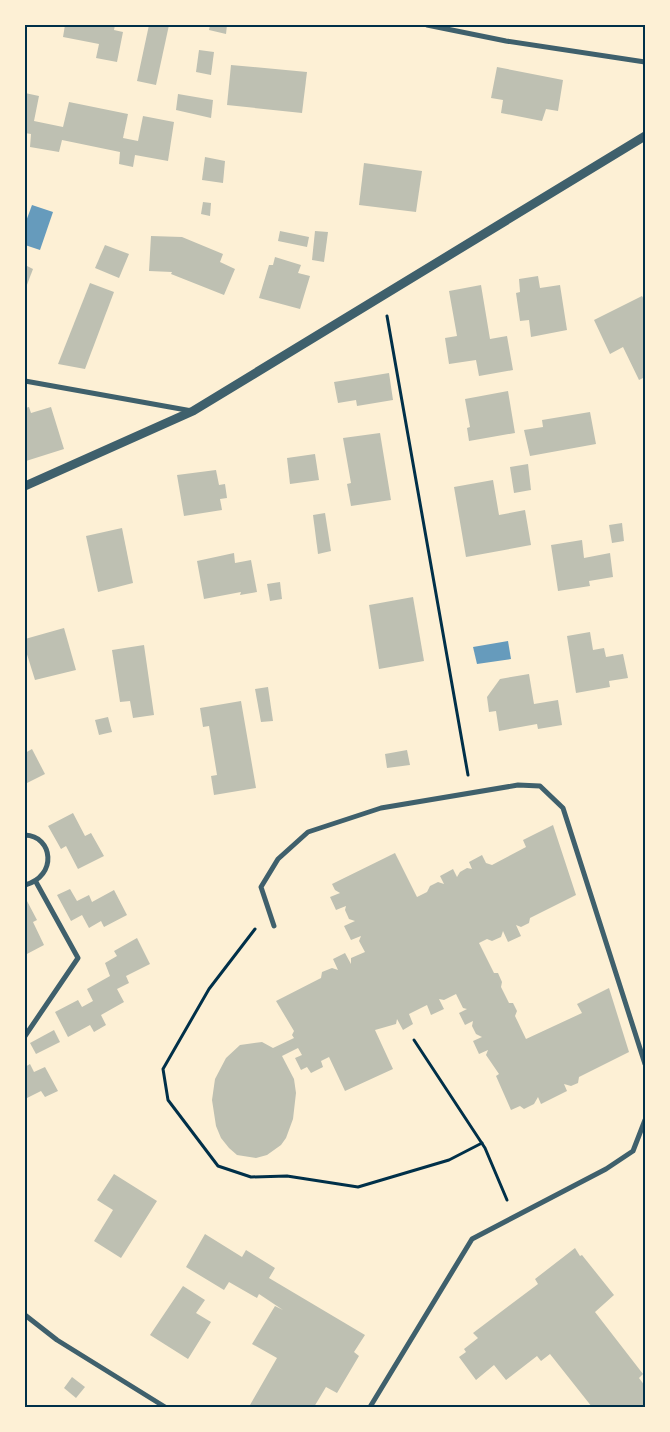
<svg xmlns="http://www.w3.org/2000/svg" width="670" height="1432" viewBox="0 0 670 1432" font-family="'Space Grotesk',sans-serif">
<rect width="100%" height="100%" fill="#fdf0d5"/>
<g fill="#669bbc">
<polygon points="32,205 53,212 40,250 25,245 25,224"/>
<polygon points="508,641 511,659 477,664 473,647"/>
</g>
<g fill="#bec0b2">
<polygon points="65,25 115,25 114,30 123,32 117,62 96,58 99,44 63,37"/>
<polygon points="149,25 169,25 156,85 137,81"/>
<polygon points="210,25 227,25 226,34 209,30"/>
<polygon points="199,50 214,52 211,75 196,72"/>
<polygon points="231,65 307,72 302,113 227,105"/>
<polygon points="497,67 563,80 558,111 546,109 542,121 501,113 503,100 491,98"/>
<polygon points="25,93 39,96 34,121 63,127 69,102 128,114 123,138 138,141 143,116 174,122 168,161 135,155 133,167 119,164 120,152 62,140 59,152 30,147 31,134 25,133"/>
<polygon points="178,94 213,100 211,118 176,110"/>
<polygon points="205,157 225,161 223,183 202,180"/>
<polygon points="364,163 422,171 416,212 359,205"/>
<polygon points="203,202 211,203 210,216 201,214"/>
<polygon points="280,231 309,237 307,247 278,241"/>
<polygon points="315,231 328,232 324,262 312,260"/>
<polygon points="151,236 182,237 223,254 220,262 235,269 224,295 171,274 172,272 149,271"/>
<polygon points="105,245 129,254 119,278 95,268"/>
<polygon points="275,257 301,265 298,273 310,276 300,309 259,298 269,265 273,265"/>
<polygon points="25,265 33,269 25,290"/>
<polygon points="538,276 540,288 560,285 567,330 531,337 529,320 520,321 516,293 520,292 519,279"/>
<polygon points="90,283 114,292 85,369 58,364"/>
<polygon points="481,285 490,339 507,336 513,370 479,376 476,360 449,364 445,338 457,336 449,291"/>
<polygon points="642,296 645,301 645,377 639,380 623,347 610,354 594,320"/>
<polygon points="389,373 393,400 357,406 356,400 338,403 334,382"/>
<polygon points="508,391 515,433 469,441 467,428 470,427 465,399"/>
<polygon points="29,407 31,413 51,407 64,449 26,461 25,408"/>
<polygon points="590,412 596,444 530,456 524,430 543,427 542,420"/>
<polygon points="380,433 391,500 351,506 347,484 351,483 343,438"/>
<polygon points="315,454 319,480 290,484 287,458"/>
<polygon points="528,464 531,490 514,493 510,467"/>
<polygon points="216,470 219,485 225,484 227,498 220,499 222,510 184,516 177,475"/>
<polygon points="493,480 499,515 525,510 531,545 466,557 454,487"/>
<polygon points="325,513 331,551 318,554 313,515"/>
<polygon points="622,523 624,541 612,543 609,525"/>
<polygon points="122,528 133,583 98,592 86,536"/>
<polygon points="582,540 584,558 610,553 613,577 589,581 590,586 558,591 551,545"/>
<polygon points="234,553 235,563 251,560 257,592 240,595 241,592 204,599 197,561"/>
<polygon points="280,582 282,599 270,601 267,584"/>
<polygon points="413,597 424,661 379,669 369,605"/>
<polygon points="64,628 76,670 35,680 25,648 25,639"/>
<polygon points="590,632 593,650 604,648 606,657 623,654 628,678 609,681 610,687 576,693 567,636"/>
<polygon points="144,645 154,715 133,718 130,701 120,702 112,650"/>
<polygon points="529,674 534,704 558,700 562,725 538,729 537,724 499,731 496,711 489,712 487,697 500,679"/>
<polygon points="268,687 273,721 261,722 255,689"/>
<polygon points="241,701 256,788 214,795 211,776 217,775 209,726 203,727 200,708"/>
<polygon points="108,717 112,732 99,735 95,720"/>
<polygon points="32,749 45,774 25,784 25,753"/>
<polygon points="407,750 410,765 387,768 385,754"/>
<polygon points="73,813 85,836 91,833 104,856 78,869 66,846 61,849 48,826"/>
<polygon points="553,825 576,895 530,918 529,923 521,927 516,925 521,936 508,942 503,931 501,937 492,941 487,939 479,943 494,973 498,973 502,982 501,987 509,1003 513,1003 517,1011 515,1016 526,1039 582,1013 577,1004 609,988 629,1052 579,1077 578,1083 571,1086 564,1084 567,1091 541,1104 538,1097 534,1104 524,1109 520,1106 511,1110 496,1076 499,1074 486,1055 488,1050 479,1054 473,1041 482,1037 476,1034 472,1026 473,1021 465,1025 459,1013 467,1009 463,1008 456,994 444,1000 439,999 444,1009 431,1015 427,1005 409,1014 413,1024 403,1030 397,1019 396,1024 375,1030 393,1069 345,1091 329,1057 321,1061 323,1067 311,1073 307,1067 301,1070 295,1058 302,1055 298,1048 282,1056 294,1079 296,1093 293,1119 286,1138 281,1145 267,1155 256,1158 237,1155 229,1148 221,1138 216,1126 212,1100 215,1079 226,1058 240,1045 262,1042 273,1048 294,1038 292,1035 294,1031 276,1001 321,978 322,972 332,968 338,970 333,959 345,953 351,964 351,958 365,952 359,941 361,936 351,940 344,926 355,921 349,919 345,910 346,906 336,910 330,897 340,893 335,890 332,884 395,853 417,897 427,892 430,886 438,882 444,884 440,876 453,869 457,877 460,872 467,868 472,869 469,862 482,855 486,863 492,865 526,847 523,840"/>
<polygon points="70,889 77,901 89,895 92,902 114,890 127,915 104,927 101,921 89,928 82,915 71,921 57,895"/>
<polygon points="27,901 37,920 33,922 44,945 25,955 25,902"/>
<polygon points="137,938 150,964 126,976 129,983 117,989 124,1002 101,1015 106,1025 94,1032 90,1025 68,1037 55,1012 78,1000 82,1007 93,1001 87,989 110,976 105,963 117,956 114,951"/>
<polygon points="54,1030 60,1042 36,1054 30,1043"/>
<polygon points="30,1064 34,1072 45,1067 58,1091 45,1097 41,1091 25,1099 25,1067"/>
<polygon points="114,1174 157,1201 121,1258 94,1241 113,1210 97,1200"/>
<polygon points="205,1234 242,1257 246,1250 275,1268 266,1283 269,1278 365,1335 354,1352 359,1356 337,1393 326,1387 314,1407 253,1407 250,1405 277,1358 252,1344 275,1306 283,1310 259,1294 257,1298 229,1282 224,1290 186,1267"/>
<polygon points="575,1248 580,1256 582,1255 614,1295 595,1312 643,1374 639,1378 645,1386 645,1407 597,1407 595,1405 592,1407 550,1354 541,1361 537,1356 506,1380 494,1365 476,1380 459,1357 466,1352 464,1349 478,1338 473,1333 538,1284 535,1279"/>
<polygon points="183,1286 205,1300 196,1313 211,1322 188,1359 150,1335"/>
<polygon points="72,1377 85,1387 76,1398 64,1388"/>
</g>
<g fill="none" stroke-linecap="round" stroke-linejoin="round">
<g stroke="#003049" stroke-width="3">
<polyline points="387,316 468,775"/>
<polyline points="255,929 209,989 163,1069 168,1100 218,1166 251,1177 287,1176 358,1187 449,1160 482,1143"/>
<polyline points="414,1040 485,1148 507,1200"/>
</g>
<g stroke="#3f606c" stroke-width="5">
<polyline points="427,25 506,41 645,62"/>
<polyline points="25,381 192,411"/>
<path d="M25,835C53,836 58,876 25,885"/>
<polyline points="274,926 261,887 278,859 308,832 381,808 518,785 540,786 563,808 645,1064"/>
<polyline points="25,1036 78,958 36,882"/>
<polyline points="25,1315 57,1340 165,1407"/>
<polyline points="370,1407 472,1239 606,1169 633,1151 645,1120"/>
</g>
<polyline stroke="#3f606c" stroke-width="9" points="25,486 193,411 645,136"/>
</g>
<rect width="670" height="1432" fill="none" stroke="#fdf0d5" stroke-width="52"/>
<rect x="26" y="26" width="618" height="1380" fill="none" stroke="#003049" stroke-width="2"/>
</svg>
